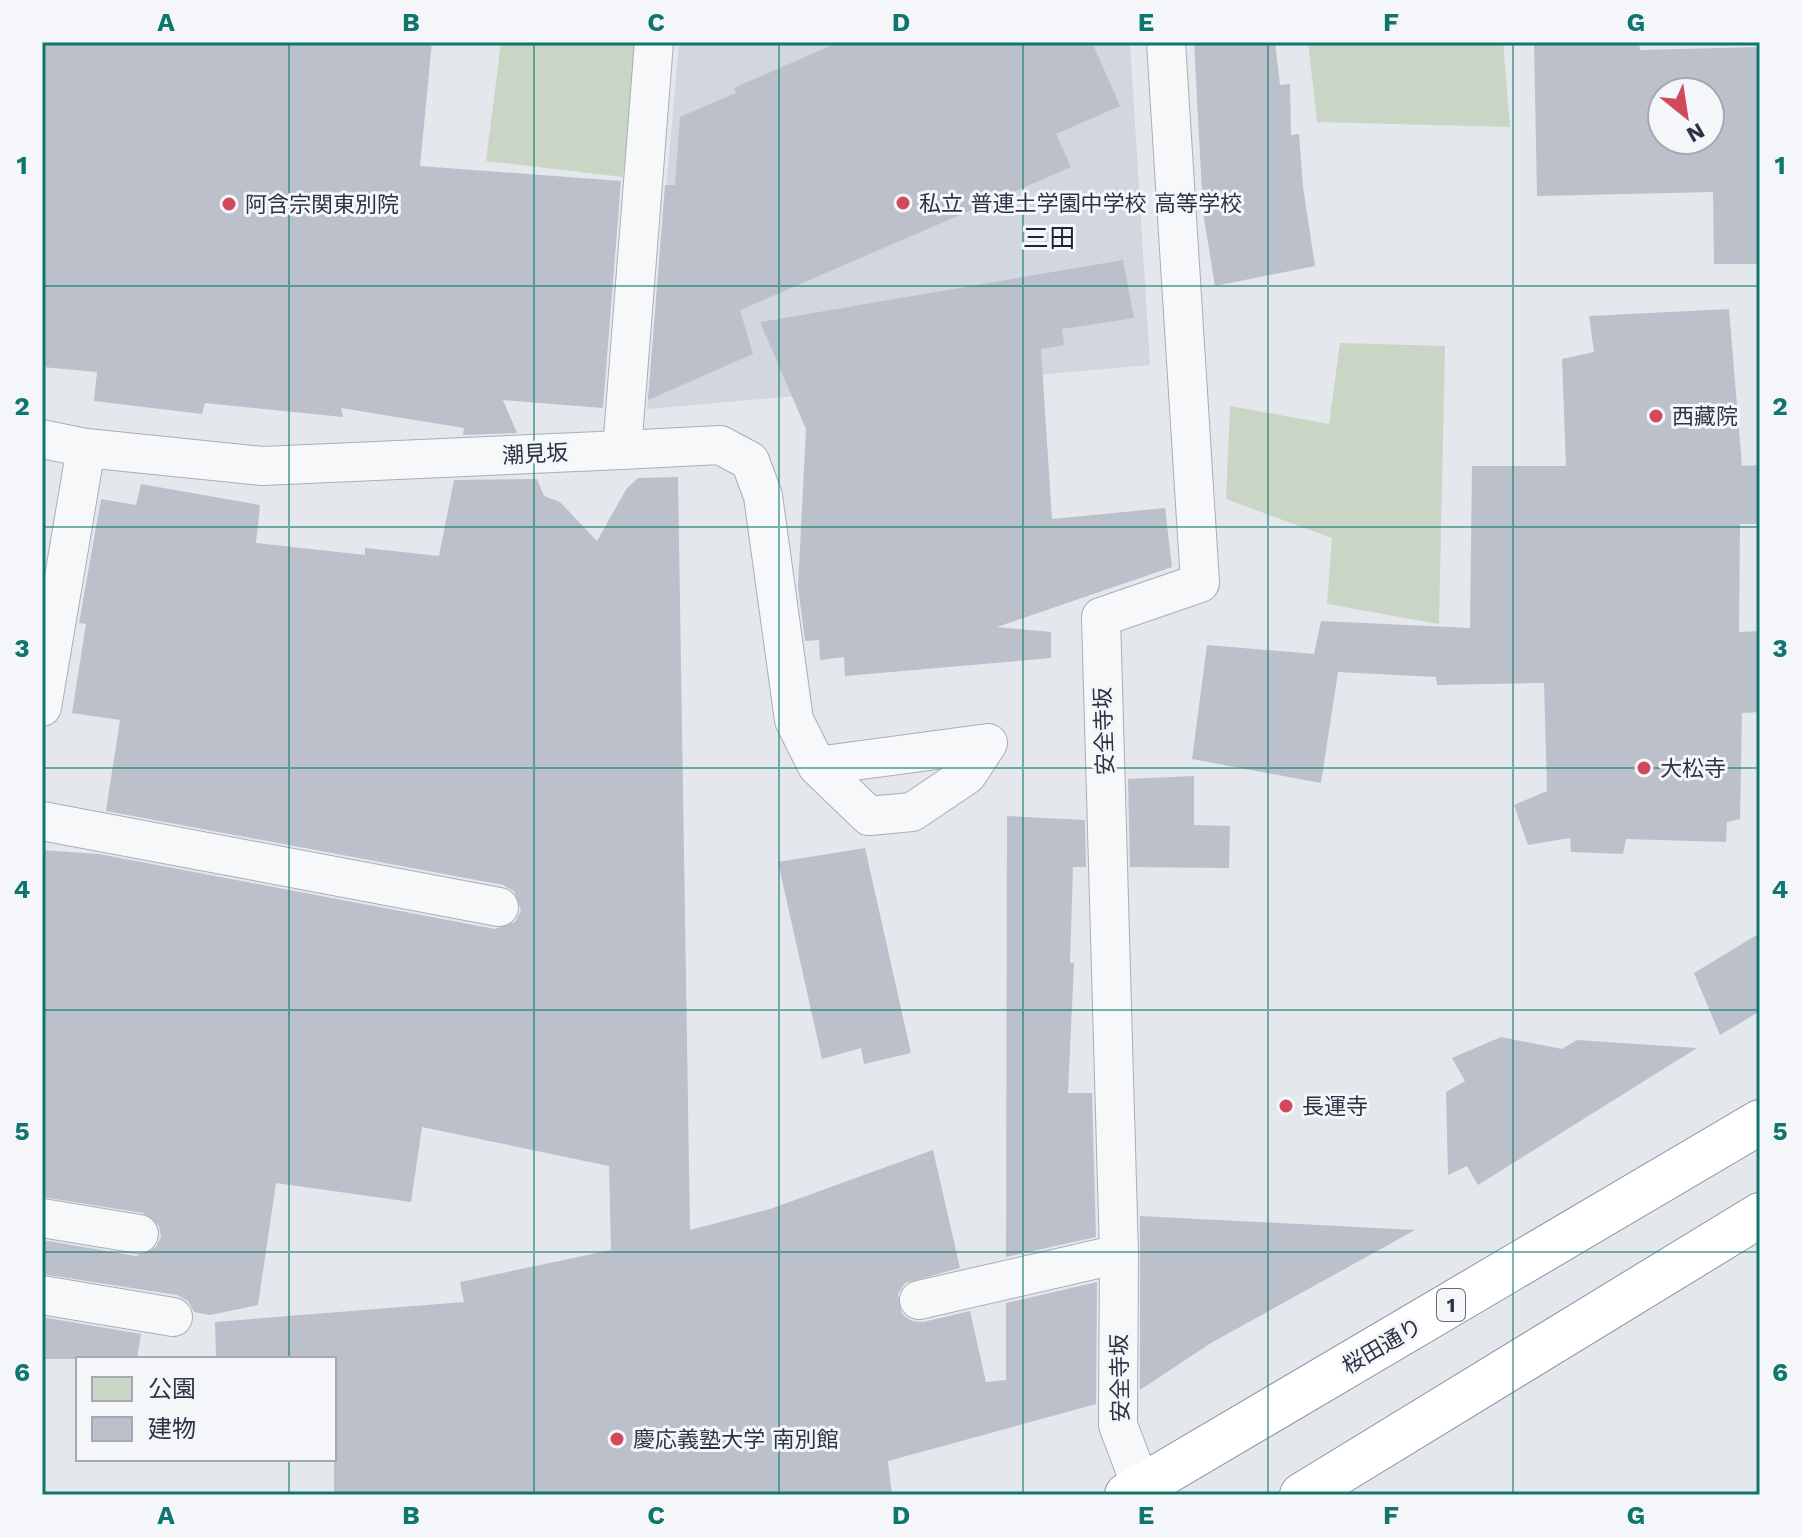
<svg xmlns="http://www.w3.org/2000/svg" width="1802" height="1537" viewBox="0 0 1802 1537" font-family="'Work Sans','Noto Sans JP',sans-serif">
<rect width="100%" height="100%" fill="#e4e7ec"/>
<polygon fill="#d2d6de" points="679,42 1130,42 1150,365 647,409"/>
<g fill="#c9d6c5">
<polygon points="501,42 640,42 623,177 486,161"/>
<polygon points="1308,42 1503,42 1510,127 1317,122"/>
<polygon points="1340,343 1445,346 1439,624 1327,604 1332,538 1226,499 1230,406 1329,424"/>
</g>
<g fill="#bbc0ca" fill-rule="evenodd">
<polygon points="42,42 432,42 420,166 621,181 603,408 503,400 517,433 463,435 464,428 341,408 343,417 205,403 202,414 94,401 97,372 42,367"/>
<polygon points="839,42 1092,42 1120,106 1056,134 1071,167 740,310 753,354 648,400 665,185 675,185 680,117 736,93 734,88"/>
<polygon points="1194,42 1275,42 1280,85 1290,84 1291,135 1299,134 1303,187 1315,266 1215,286 1203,212"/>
<path d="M1534,42H1639L1640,50L1760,47V264H1714L1713,192L1537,196ZM1662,92H1710V140H1662Z"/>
<polygon points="1123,260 1134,318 1062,329 1064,345 1041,349 1052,519 1165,508 1172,567 997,627 1051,632 1051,658 845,676 844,657 820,660 819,640 805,641 798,587 806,429 760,322"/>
<polygon points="1729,309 1742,466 1760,465 1760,524 1740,524 1739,632 1760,631 1760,712 1742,713 1740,819 1727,822 1726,842 1626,839 1623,854 1571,852 1570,838 1528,845 1514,805 1547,791 1544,683 1437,685 1436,677 1338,672 1321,783 1192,759 1207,645 1314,654 1321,621 1470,628 1472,466 1566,466 1562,359 1594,352 1589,316"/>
<polygon points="678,477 690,1230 770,1209 933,1150 960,1268 905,1283 898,1294 902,1314 912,1321 923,1322 970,1311 986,1382 1006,1380 1006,1303 1097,1282 1096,1404 888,1461 892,1495 334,1495 334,1359 216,1359 215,1322 464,1302 460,1282 611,1250 609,1166 422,1127 411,1202 276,1183 258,1305 210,1315 194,1312 188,1301 177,1295 42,1274 42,1240 136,1256 155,1248 161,1237 159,1226 143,1213 42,1197 42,850 99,854 495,929 515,922 521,910 514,891 503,885 106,811 120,720 72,713 86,624 79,623 101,499 136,505 141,484 260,505 256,543 365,555 365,548 439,556 454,480 537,479 544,496 560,502 597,541 627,488 638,478"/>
<polygon points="1194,776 1194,825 1230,826 1229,868 1130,867 1128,779"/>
<polygon points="1007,816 1085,820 1086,867 1073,867 1070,963 1074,963 1068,1093 1092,1093 1096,1237 1006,1257"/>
<polygon points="865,848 911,1053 864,1064 861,1048 822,1059 778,862"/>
<polygon points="1760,933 1760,1011 1720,1035 1694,973"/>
<polygon points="1501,1037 1562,1049 1577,1040 1697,1048 1478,1185 1467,1166 1448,1175 1446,1092 1465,1081 1452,1058"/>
<polygon points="1140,1216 1415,1230 1211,1343 1140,1390"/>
<polygon points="42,1317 141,1334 137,1359 42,1359"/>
</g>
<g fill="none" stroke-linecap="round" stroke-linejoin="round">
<g stroke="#a9aeb7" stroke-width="40">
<g id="lane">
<polyline points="42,439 86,448 263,466 622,450 654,42"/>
<polyline points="622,450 720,445 750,461 763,496 794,720 817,766 869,816 912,812 967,775 988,743 817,766"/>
<polyline points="42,707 86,448"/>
<polyline points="42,821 499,907"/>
<polyline points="42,1218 139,1234"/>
<polyline points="42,1295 173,1317"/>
<polyline points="919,1300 1119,1254"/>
<polyline points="1141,1486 1118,1425 1119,1254 1101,617 1200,583 1166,42"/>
</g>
</g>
<g stroke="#8b94a3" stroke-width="46">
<g id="highway">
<polyline points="1127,1495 1760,1122"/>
<polyline points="1302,1495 1760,1215"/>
</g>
</g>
<use href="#lane" stroke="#f7f8fa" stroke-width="38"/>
<use href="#highway" stroke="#fff" stroke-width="44"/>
</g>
<path fill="none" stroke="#0f766e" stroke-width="2" stroke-opacity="0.55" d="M289,42V1359M534,42V1495M779,42V1495M1023,42V1495M1268,42V1495M1513,42V1495M42,286H1760M42,527H1760M42,768H1760M42,1010H1760M42,1252H1760M289,1459V1495"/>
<g fill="#d1495b" stroke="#f4f6f9" stroke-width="3">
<circle cx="903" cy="203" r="8"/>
<circle cx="229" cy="204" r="8"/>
<circle cx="1656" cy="416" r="8"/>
<circle cx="1644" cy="768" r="8"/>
<circle cx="1286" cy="1106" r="8"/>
<circle cx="617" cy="1439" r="8"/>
</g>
<g text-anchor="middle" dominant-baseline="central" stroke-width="6" stroke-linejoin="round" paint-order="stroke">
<rect fill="#f4f6f9" stroke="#676e7b" stroke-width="2" x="1437" y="1289" width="28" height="32" rx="6"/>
<g font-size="20" font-weight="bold" fill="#2b3445">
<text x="1451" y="1305">1</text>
</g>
<g font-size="22" fill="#2b3445" stroke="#f4f6f9" text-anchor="start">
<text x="919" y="203">私立 普連土学園中学校 高等学校</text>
<text x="245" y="204">阿含宗関東別院</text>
<text x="1672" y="416">西藏院</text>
<text x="1660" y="768">大松寺</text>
<text x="1302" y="1106">長運寺</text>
<text x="633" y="1439">慶応義塾大学 南別館</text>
</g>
<g font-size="22" fill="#2b3445" stroke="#f4f6f9">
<text transform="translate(535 454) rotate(-3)">潮見坂</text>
<text transform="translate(1104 731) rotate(-92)">安全寺坂</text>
<text transform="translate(1382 1346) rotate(-30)">桜田通り</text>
<text transform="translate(1120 1378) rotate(-91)">安全寺坂</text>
</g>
<g font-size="26" fill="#1d2536" stroke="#f4f6f9">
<text x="1049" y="238">三田</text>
</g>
</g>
<rect width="1802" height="1537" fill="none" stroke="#f4f6f9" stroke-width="88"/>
<rect x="76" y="1357" width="260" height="104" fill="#f4f6f9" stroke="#a4a8b1" stroke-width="2"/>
<rect x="92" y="1377" width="40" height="24" fill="#c9d6c5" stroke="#a4a8b1" stroke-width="2"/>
<text x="148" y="1397" font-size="24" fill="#2b3445">公園</text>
<rect x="92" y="1417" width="40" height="24" fill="#bbc0ca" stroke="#a4a8b1" stroke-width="2"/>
<text x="148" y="1437" font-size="24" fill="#2b3445">建物</text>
<g transform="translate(1686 116) rotate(150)"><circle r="38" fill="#f4f6f9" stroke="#a4a8b1" stroke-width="2"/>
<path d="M0-6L14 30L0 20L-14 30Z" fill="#d1495b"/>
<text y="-12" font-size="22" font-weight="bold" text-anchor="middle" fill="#2b3445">N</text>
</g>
<rect x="44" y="44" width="1714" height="1449" fill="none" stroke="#0f766e" stroke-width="3"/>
<g font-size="26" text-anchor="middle" font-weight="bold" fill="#0f766e">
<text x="166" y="31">A</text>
<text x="411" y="31">B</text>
<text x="656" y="31">C</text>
<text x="901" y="31">D</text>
<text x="1146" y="31">E</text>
<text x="1391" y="31">F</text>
<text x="1636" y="31">G</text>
<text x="22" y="174">1</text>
<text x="1780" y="174">1</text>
<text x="22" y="415">2</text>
<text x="1780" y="415">2</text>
<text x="22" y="657">3</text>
<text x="1780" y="657">3</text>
<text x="22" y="898">4</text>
<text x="1780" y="898">4</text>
<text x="22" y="1140">5</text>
<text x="1780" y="1140">5</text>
<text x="22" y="1381">6</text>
<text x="1780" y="1381">6</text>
<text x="166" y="1524">A</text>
<text x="411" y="1524">B</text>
<text x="656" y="1524">C</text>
<text x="901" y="1524">D</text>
<text x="1146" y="1524">E</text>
<text x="1391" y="1524">F</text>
<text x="1636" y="1524">G</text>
</g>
</svg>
